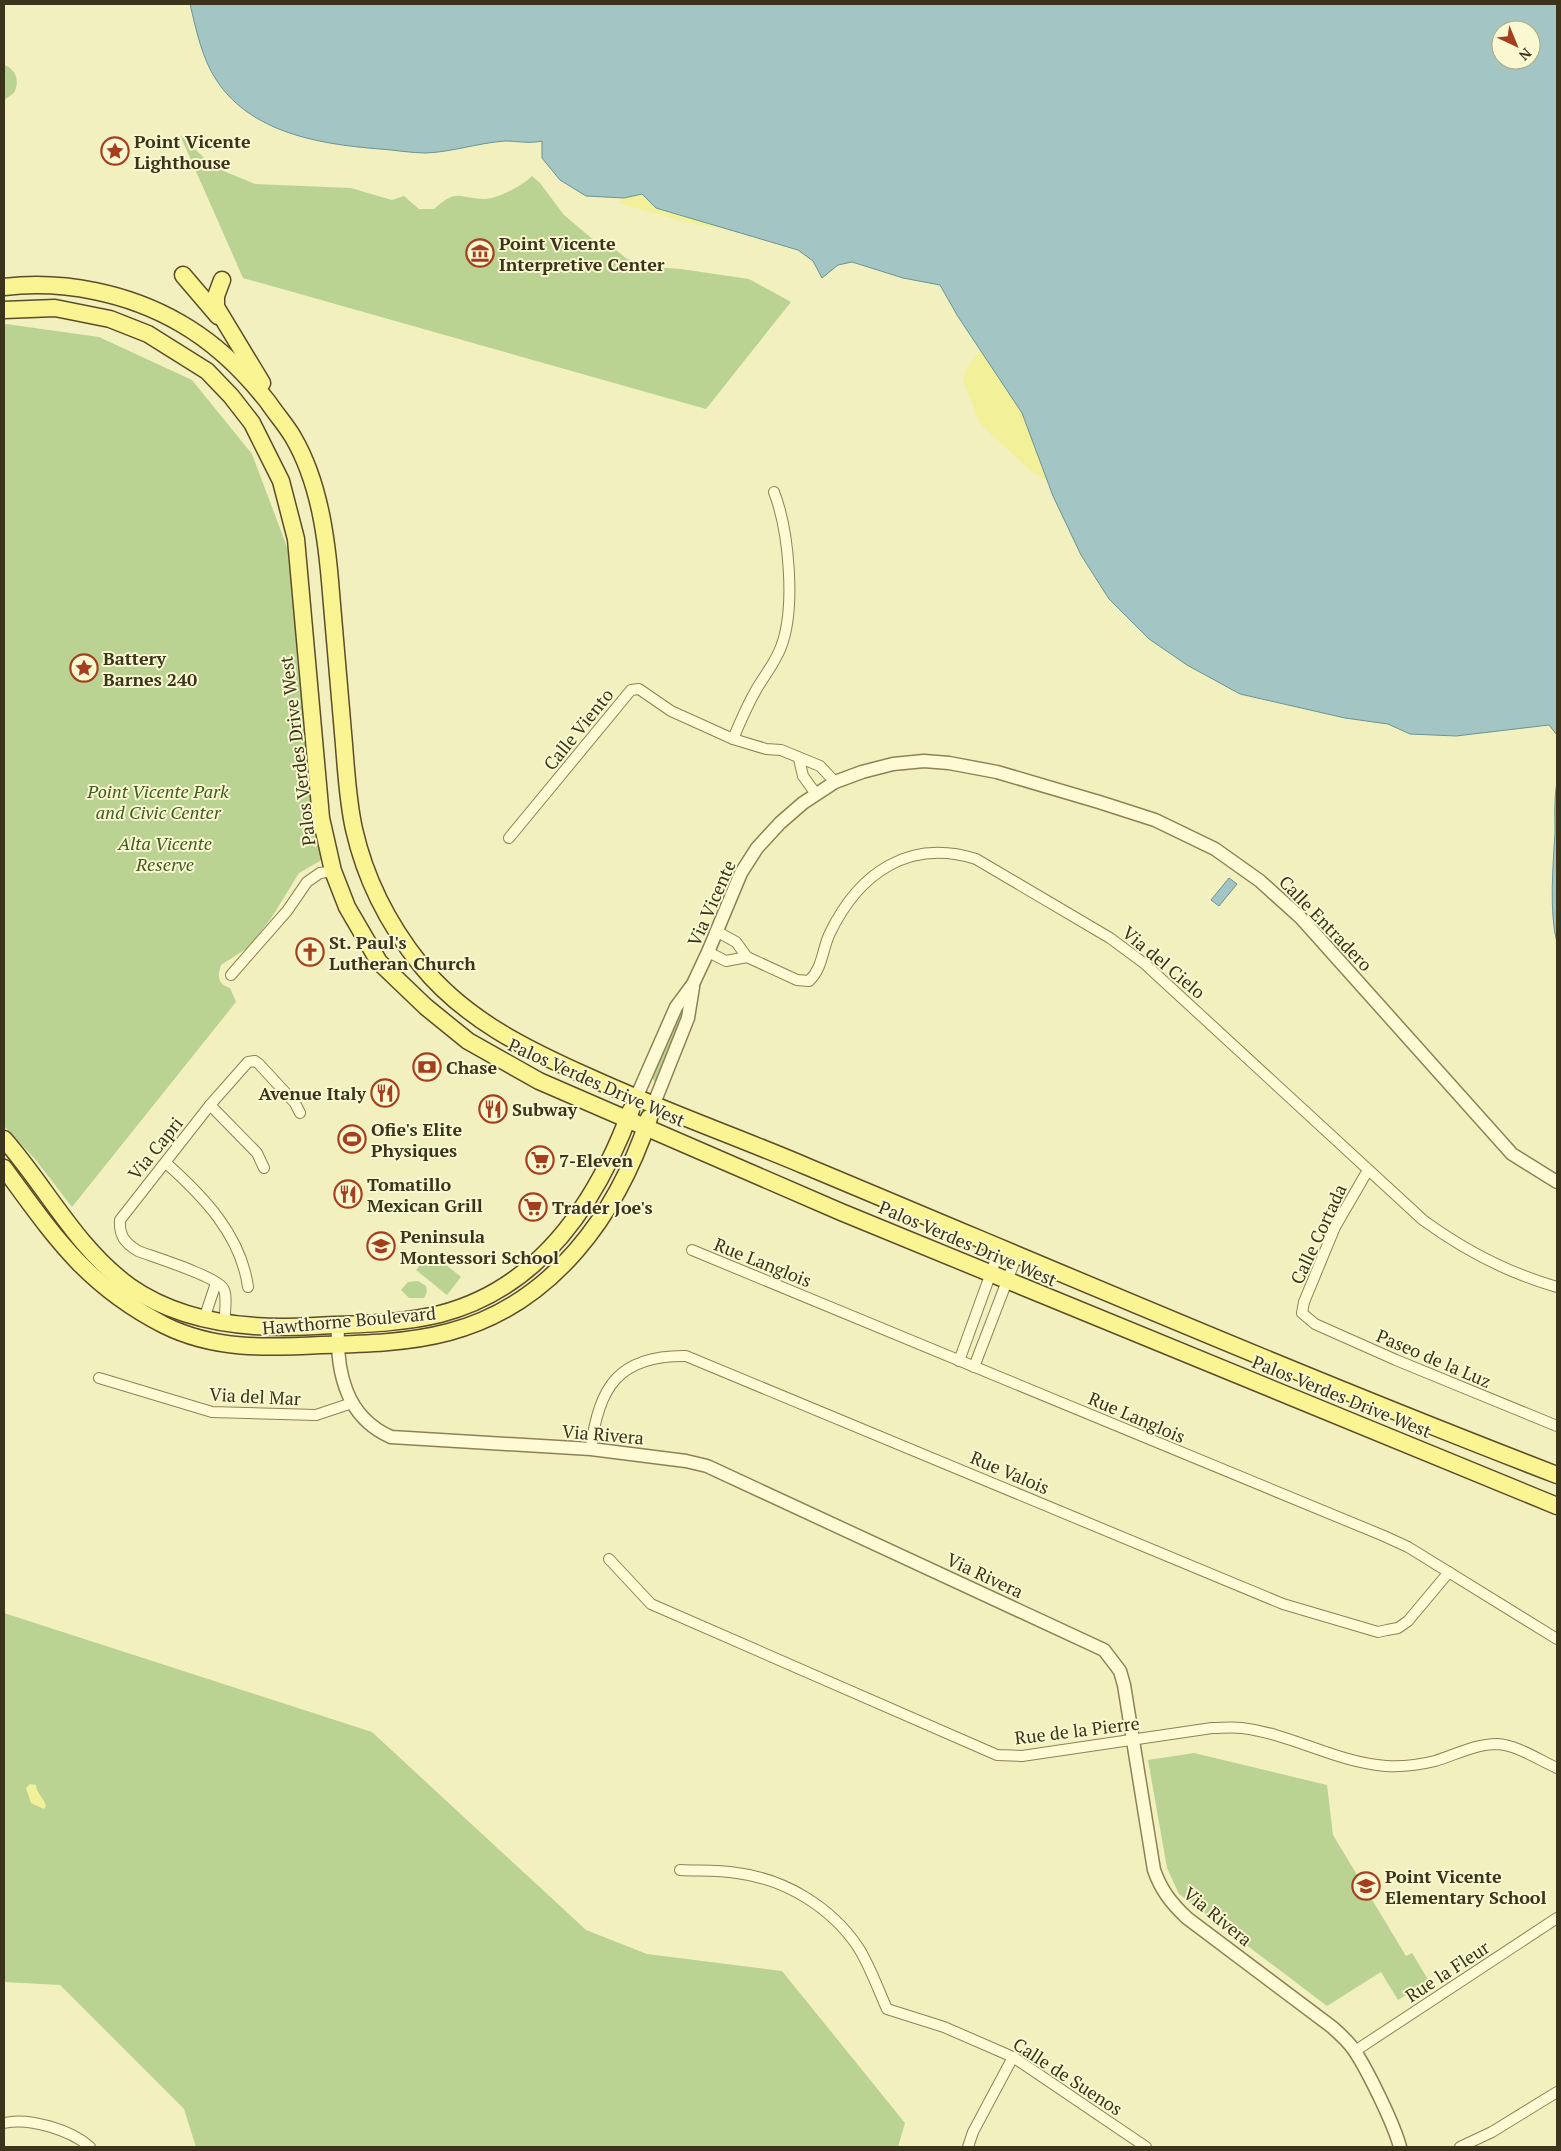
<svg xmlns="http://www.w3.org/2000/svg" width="1561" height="2151" viewBox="0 0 1561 2151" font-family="'PT Serif',serif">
<rect width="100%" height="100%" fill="#f3f0bf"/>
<g fill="#bbd392">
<path d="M4,65C16,69 20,81 14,93L4,100Z"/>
<path d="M180,135L214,167L255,184L351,188L392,200L404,196L419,209H434C457,188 458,198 484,199C495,200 524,185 532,176L540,183L564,215L596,242L616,250L627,259L650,267L681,269L749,279L791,302L706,409L243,278Z"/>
<path d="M6,324L99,337L192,380L252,454L290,555L323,856L320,861L299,873L272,917L249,947L221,965C217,977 218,984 230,988L236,1002L72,1207L35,1159L4,1126V325Z"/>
<polygon points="689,1000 657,1082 654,1081 652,1077 686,1001"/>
<polygon points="430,1252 461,1277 447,1295 416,1270"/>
<polygon points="418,1281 426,1286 427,1292 424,1298 409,1298 401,1290 408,1282"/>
<polygon points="4,1613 372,1732 586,1930 647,1954 782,1971 905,2123 898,2147 196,2147 184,2109 60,1985 4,1982"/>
<polygon points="1194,1753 1327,1785 1333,1835 1406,1956 1412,1953 1429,1981 1398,2000 1381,1972 1327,2006 1179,1894 1167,1868 1148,1760"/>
</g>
<g fill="#f2f099">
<polygon points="642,194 656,208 740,232 685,222 618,203 624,198"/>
<polygon points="981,350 1022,413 1047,480 1030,470 981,425 963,380 967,367"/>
<path d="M30,1784L36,1785C37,1795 45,1799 46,1806L44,1809L31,1803L26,1788Z"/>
</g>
<g fill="#a3c5c3" stroke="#699494" fill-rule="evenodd">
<path d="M190,4H1557V735L1549,725L1456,736L1410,734L1388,724L1345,718L1240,694L1187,665L1149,639L1109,599L1081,555L1053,496L1022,413L957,315L940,285L903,278L852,262L838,265L822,278L813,261L798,250L656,208L642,194L624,198L586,196L560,180L542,158V141C529,144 518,141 505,141C478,143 452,152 426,153C411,153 395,150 380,149C317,144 242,132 210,69C200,49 195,25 190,4ZM1501,30H1531V60H1501Z"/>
<path d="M1557,782V943C1549,912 1553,865 1555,833C1555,816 1554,800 1557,782Z"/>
<polygon points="1229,878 1237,884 1219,906 1211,900"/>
</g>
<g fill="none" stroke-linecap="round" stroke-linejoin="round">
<g stroke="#8e8255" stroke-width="12">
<g id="minor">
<path d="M733,739C740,722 747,706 756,690C764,676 775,663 781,647C796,608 789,531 774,492"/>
<polyline points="799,759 803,776 816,794"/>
<polyline points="509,838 631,690 639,689 671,711 733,739 766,749 781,750 820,766 835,782"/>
<path d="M716,931L736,942L747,957L797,980L809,981C823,968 822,949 830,933C859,873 909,838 976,859L1110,938L1145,964L1423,1220C1464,1250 1508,1273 1557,1287"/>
<polyline points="708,952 726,961 747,957"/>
<polyline points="231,975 287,911 307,882 320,873 333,871"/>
<polyline points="210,1105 257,1153 264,1168"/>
<path d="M166,1163C203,1196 241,1235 248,1287"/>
<polyline points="1368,1170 1335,1227 1304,1302 1302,1313 1315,1324 1396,1360 1557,1426"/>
<polyline points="692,1250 1384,1536 1408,1547 1557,1639"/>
<polyline points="204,1319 216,1283"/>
<path d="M225,1323C224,1314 228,1295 223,1288C215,1276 154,1257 138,1251C125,1243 119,1236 120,1220L210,1105L248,1062L255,1061L259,1064L295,1103L300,1113"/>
<polyline points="959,1361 1000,1248"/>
<polyline points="974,1367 1017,1255"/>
<polyline points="99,1378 212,1412 316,1415 352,1403"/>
<path d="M591,1449C598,1387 619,1355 686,1356L1283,1604L1378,1632L1387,1630L1398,1628L1408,1621L1449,1572"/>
<path d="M609,1559L651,1604L997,1755L1022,1756L1212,1728C1222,1728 1232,1727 1242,1728C1292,1734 1335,1762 1386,1766C1402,1767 1419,1765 1435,1761C1455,1755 1475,1744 1497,1744C1517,1745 1539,1760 1557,1768"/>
<path d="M680,1870C699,1871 718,1870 737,1873C785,1879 831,1907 858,1947C870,1966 878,1989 887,2009L944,2027L1013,2057L1146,2147"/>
<polyline points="1355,2051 1557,1918"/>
<path d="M4,2123C29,2117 71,2130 90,2147"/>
<polyline points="968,2147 973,2132 1013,2057"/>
<polyline points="1460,2147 1492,2132 1557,2092"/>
</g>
</g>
<g stroke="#8e8255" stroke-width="15">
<g id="tertiary">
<polyline points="636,1098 676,1007 693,984 708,952 741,873 757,848 780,823 803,803 835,782 862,772 893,764 924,761 949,763 997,772 1099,802 1155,820 1215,849 1260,881 1301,918 1512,1154 1557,1182"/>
<polyline points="653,1106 688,1018 693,987"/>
<path d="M338,1325C336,1371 345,1417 391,1437L591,1449L686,1461L707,1466L1104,1650L1120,1671L1124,1685L1154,1870C1161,1890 1171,1903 1187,1918L1332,2027C1340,2034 1348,2041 1354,2050C1367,2069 1394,2124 1400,2147"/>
</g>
</g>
<g stroke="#5b4d2a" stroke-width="19">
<g id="primary">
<polyline points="183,275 218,316"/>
<polyline points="222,280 216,296 216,307 262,383"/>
<path d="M4,287C64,280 128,293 180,323C215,343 243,370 268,402C276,414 286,425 293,437C320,483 327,541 331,593C335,640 339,686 343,733C346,765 347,798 354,829C365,878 389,925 420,964C464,1019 526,1049 589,1077C661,1110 735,1136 808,1167C1057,1271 1305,1378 1557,1475"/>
<polyline points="4,310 55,308 110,319 148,334 207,371 231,396 252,423 281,481 296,539 321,818 333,871 347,907 379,962 426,1007 468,1041 539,1081 841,1212 1557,1506"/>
<path d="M4,1139C47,1188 75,1246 129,1286C183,1324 252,1330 315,1326C357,1324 399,1324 440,1314C541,1288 597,1202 631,1110"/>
<path d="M4,1168C54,1236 86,1285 164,1325C214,1350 267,1348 321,1345C363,1344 408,1343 449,1332C552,1305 617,1215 649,1118"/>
</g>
</g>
<use href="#minor" stroke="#fdfad4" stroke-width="10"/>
<use href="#tertiary" stroke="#fdfad4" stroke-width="12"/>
<use href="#primary" stroke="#fbf493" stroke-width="16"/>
</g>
<defs>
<g id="sight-ring" transform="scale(1.4375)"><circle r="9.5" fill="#f9f8d0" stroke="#a53e1e" stroke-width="1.5"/><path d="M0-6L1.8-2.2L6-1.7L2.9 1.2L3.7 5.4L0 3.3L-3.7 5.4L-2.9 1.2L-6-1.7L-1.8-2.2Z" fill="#a53e1e"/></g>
<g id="museum-ring" transform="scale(1.4375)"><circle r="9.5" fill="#f9f8d0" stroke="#a53e1e" stroke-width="1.5"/><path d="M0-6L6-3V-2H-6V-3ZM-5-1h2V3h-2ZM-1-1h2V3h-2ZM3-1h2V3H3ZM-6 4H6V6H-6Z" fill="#a53e1e"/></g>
<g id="church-ring" transform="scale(1.4375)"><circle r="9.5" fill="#f9f8d0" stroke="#a53e1e" stroke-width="1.5"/><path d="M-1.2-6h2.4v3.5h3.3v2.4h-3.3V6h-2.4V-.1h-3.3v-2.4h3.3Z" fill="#a53e1e"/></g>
<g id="bank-ring" transform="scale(1.4375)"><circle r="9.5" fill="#f9f8d0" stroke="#a53e1e" stroke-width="1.5"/><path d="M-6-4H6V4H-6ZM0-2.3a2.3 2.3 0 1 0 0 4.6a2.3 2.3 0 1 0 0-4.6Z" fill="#a53e1e"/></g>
<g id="restaurant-ring" transform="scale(1.4375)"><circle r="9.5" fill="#f9f8d0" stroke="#a53e1e" stroke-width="1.5"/><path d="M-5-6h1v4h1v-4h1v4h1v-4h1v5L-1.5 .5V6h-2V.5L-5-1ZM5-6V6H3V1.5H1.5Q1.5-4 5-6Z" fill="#a53e1e"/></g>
<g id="stadium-ring" transform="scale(1.4375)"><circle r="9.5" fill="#f9f8d0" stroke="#a53e1e" stroke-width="1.5"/><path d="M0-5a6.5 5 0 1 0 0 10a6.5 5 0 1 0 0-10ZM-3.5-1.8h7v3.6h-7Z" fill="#a53e1e"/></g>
<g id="supermarket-ring" transform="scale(1.4375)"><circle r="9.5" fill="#f9f8d0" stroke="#a53e1e" stroke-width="1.5"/><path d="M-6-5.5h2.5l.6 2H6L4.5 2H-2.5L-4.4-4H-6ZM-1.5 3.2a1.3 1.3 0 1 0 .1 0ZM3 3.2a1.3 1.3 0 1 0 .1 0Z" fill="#a53e1e"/></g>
<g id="school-ring" transform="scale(1.4375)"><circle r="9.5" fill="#f9f8d0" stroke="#a53e1e" stroke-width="1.5"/><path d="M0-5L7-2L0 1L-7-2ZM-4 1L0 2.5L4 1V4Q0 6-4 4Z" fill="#a53e1e"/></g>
</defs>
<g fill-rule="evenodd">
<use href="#sight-ring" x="115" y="151"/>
<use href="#museum-ring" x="480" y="253"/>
<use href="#sight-ring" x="84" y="668"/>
<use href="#church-ring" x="310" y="952"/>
<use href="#bank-ring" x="427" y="1067"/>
<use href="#restaurant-ring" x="385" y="1093"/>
<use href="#restaurant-ring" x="493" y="1109"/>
<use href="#stadium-ring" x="352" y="1139"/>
<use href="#supermarket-ring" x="540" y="1160"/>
<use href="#restaurant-ring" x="348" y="1194"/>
<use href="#supermarket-ring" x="533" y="1207"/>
<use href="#school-ring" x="381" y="1246"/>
<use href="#school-ring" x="1366" y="1886"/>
</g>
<g text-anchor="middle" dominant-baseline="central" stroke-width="4" stroke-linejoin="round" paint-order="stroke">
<g font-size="18" font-weight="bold" fill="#3c331b" stroke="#f9f8d0" text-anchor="start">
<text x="134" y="141">Point Vicente<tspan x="134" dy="21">Lighthouse</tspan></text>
<text x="499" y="243">Point Vicente<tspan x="499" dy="21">Interpretive Center</tspan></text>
<text x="103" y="658">Battery<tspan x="103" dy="21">Barnes 240</tspan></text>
<text x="329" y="942">St. Paul's<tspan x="329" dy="21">Lutheran Church</tspan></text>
<text x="446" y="1067">Chase</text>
<text x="366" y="1093" text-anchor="end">Avenue Italy</text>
<text x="512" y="1109">Subway</text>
<text x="371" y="1129">Ofie's Elite<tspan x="371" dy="21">Physiques</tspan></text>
<text x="559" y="1160">7-Eleven</text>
<text x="367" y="1184">Tomatillo<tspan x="367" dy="21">Mexican Grill</tspan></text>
<text x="552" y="1207">Trader Joe's</text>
<text x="400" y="1236">Peninsula<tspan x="400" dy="21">Montessori School</tspan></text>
<text x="1385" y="1876">Point Vicente<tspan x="1385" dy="21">Elementary School</tspan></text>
</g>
<g font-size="18" fill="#3c331b" stroke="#f9f8d0">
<text transform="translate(578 729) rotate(-51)">Calle Viento</text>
<text transform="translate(297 751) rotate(-97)">Palos Verdes Drive West</text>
<text transform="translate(711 903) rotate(-66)">Via Vicente</text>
<text transform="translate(1326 923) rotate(46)">Calle Entradero</text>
<text transform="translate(1164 962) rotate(40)">Via del Cielo</text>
<text transform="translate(597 1082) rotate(24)">Palos Verdes Drive West</text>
<text transform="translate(155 1148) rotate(-51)">Via Capri</text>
<text transform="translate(1318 1234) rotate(-65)">Calle Cortada</text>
<text transform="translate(968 1243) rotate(23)">Palos Verdes Drive West</text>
<text transform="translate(763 1262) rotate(22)">Rue Langlois</text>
<text transform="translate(349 1320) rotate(-5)">Hawthorne Boulevard</text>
<text transform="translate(1434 1358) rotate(23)">Paseo de la Luz</text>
<text transform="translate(255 1396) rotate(3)">Via del Mar</text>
<text transform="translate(1342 1396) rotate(22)">Palos Verdes Drive West</text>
<text transform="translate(1137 1417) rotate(23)">Rue Langlois</text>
<text transform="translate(603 1434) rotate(5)">Via Rivera</text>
<text transform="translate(1010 1472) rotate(23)">Rue Valois</text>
<text transform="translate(985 1575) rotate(25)">Via Rivera</text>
<text transform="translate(1077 1730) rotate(-7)">Rue de la Pierre</text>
<text transform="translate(1218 1916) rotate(39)">Via Rivera</text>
<text transform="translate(1447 1971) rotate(-33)">Rue la Fleur</text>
<text transform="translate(1068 2076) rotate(33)">Calle de Suenos</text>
</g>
<g font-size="18" font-style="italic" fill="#3e5b20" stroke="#f9f8d0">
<text x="158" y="791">Point Vicente Park<tspan x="158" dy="21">and Civic Center</tspan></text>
<text x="165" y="843">Alta Vicente<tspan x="165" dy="21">Reserve</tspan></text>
</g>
</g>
<rect width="1561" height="2151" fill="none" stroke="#3c331b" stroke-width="10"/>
<g transform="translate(1516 45) rotate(136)"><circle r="24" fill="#f9f8d0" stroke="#ada988"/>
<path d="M0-4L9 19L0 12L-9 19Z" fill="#a53e1e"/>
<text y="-8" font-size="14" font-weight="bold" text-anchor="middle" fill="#3c331b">N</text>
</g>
</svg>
